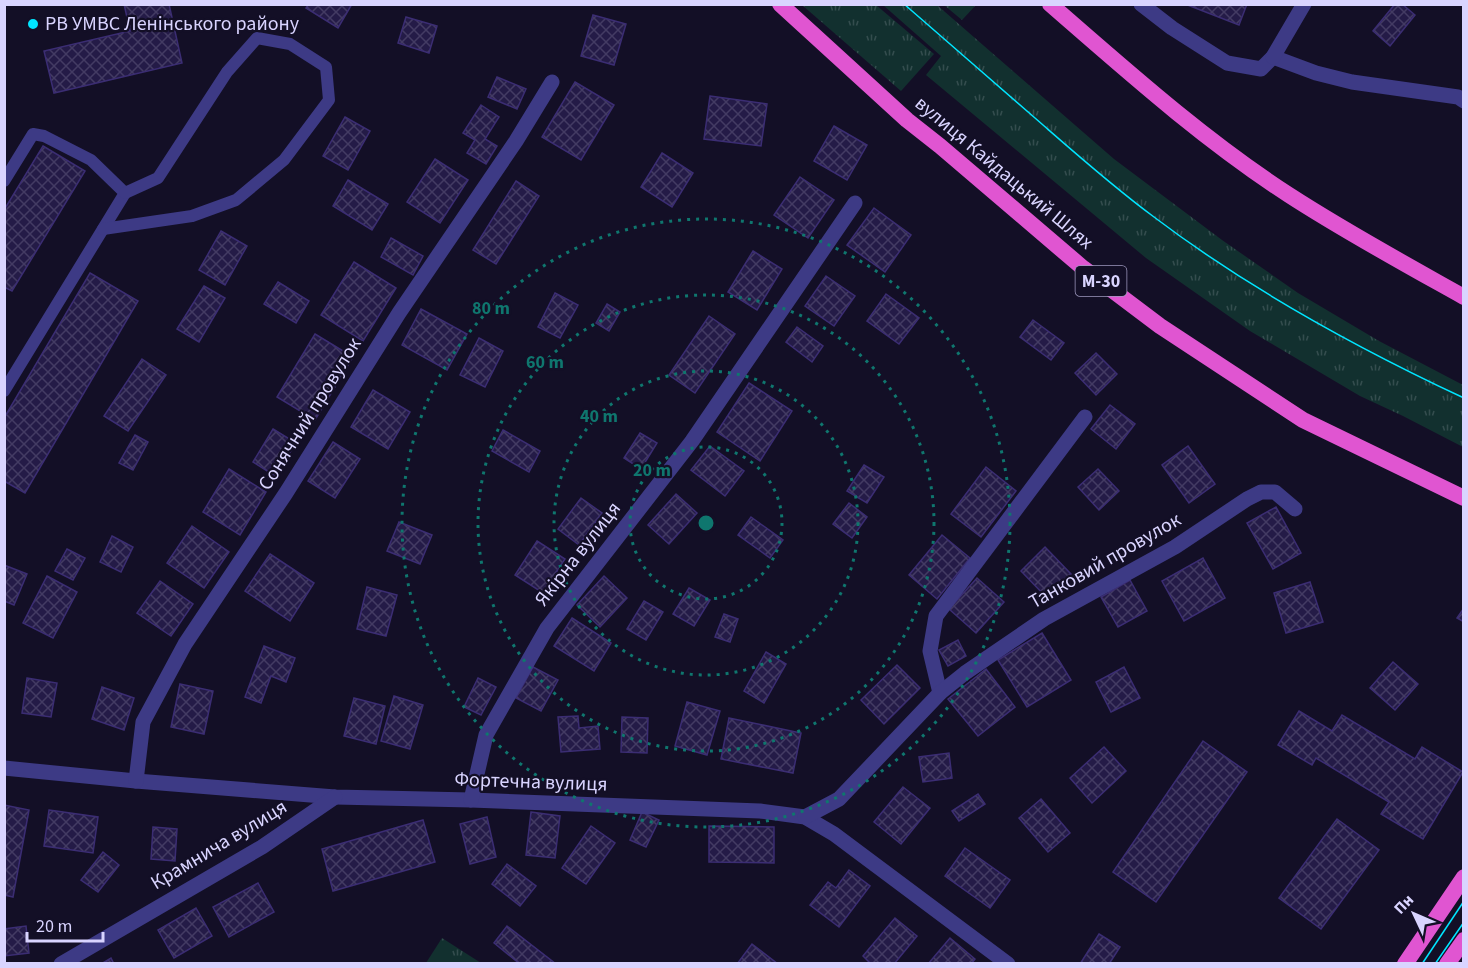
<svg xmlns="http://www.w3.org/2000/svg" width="1468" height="968" viewBox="0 0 1468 968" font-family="'Source Sans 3',sans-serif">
<defs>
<pattern id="grass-tufts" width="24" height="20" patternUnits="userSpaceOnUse" patternTransform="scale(1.5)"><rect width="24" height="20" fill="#12302f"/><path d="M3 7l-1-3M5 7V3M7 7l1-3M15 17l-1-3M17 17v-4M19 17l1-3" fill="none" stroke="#344d4e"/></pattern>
<pattern id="building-cross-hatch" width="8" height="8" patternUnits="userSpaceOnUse" patternTransform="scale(1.5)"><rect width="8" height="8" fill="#241b47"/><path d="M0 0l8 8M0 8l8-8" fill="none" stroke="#433b63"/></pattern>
</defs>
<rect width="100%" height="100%" fill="#130f26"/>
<g fill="url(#grass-tufts)">
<polygon points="802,5 876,5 934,54 901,91"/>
<polygon points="883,5 937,5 1114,159 1222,240 1298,293 1379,341 1463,385 1463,447 1403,416 1360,396 1250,331 1146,258 926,75 941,56"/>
<polygon points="944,5 976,5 962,20"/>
<polygon points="442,938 481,963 426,963"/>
</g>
<g fill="url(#building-cross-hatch)" stroke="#3b2d73" stroke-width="1.5">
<polygon points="124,4 169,4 182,63 54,93 44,51 130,31"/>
<polygon points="309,4 352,4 338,28 306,8"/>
<polygon points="1185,4 1247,4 1239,25"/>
<polygon points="1395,4 1402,4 1415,15 1390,46 1373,31"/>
<polygon points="593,15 626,24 614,65 581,56"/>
<polygon points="406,17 437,26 429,53 398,43"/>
<polygon points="497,77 526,89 517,109 488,97"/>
<polygon points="575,82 614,105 581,160 542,137"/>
<polygon points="710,96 767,104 761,146 704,139"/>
<polygon points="481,105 499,117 485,139 497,146 486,164 467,153 475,140 463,133"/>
<polygon points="345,117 370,131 348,170 323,156"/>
<polygon points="834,126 867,145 847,180 814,161"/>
<polygon points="43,146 85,171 12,291 4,287 4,210"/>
<polygon points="662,153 693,173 672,207 641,187"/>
<polygon points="435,159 468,180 440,223 407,202"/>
<polygon points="800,177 834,200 808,238 774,215"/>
<polygon points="348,180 388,204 372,230 333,206"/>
<polygon points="516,181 539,196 496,264 473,250"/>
<polygon points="874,208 911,235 885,272 847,245"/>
<polygon points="221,231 247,246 225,285 199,270"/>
<polygon points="391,238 423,256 413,275 381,257"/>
<polygon points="753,251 782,269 757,310 728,292"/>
<polygon points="354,262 396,288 363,341 321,315"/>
<polygon points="90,273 138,301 25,493 4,481 4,418"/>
<polygon points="826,276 855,296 834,326 805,306"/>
<polygon points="278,282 309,301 296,323 264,304"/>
<polygon points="204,286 225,298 199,342 177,329"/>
<polygon points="555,293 578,305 560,338 538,327"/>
<polygon points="886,294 919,318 899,344 867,321"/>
<polygon points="607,304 620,312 609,331 596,323"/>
<polygon points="421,309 467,334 447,370 402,345"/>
<polygon points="709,316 735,334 695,393 669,375"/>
<polygon points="1033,320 1064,343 1051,360 1020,337"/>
<polygon points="797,327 823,346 812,362 786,342"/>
<polygon points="315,334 353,357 315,420 277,397"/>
<polygon points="479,338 503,351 485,387 460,375"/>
<polygon points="1096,353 1117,374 1096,395 1075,373"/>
<polygon points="142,359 166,375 128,431 104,416"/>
<polygon points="749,383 792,411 760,461 717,432"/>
<polygon points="373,390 410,412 388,449 351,427"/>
<polygon points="1110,405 1135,424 1116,449 1091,429"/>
<polygon points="273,429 296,443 275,476 253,462"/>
<polygon points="503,430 540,451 529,472 492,451"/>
<polygon points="640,433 657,443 641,469 624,458"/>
<polygon points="135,435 148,442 133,470 119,463"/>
<polygon points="333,442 360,459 335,498 308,481"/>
<polygon points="710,446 744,471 725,496 691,470"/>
<polygon points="1188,446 1215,484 1189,503 1162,465"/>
<polygon points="864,465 884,477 867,503 847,491"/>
<polygon points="986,467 1016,491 981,537 951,514"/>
<polygon points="229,469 266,492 240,535 203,512"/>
<polygon points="1098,469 1119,491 1099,510 1078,487"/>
<polygon points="676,494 697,513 669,544 648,525"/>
<polygon points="581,498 602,513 579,545 558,529"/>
<polygon points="849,503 867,517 852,538 833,524"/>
<polygon points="1276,507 1301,553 1273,569 1247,523"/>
<polygon points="751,517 783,540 770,558 738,535"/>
<polygon points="399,522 432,535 420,564 387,551"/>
<polygon points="192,526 229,552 204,588 167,563"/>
<polygon points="942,535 970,558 937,599 909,575"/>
<polygon points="112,536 133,547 121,572 100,562"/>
<polygon points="537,541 565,559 543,593 515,575"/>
<polygon points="1045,547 1071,574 1047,598 1021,571"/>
<polygon points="67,549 85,558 73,580 55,571"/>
<polygon points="270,554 314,583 290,621 245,591"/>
<polygon points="1203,558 1225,598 1184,621 1162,581"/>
<polygon points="4,565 27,574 14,605 4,601"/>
<polygon points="47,576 77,592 53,638 23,623"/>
<polygon points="604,576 627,598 600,627 577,605"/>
<polygon points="977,578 1004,602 976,633 949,609"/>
<polygon points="1130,580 1147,611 1118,627 1101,597"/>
<polygon points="160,581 193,604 171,636 137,613"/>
<polygon points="1310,582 1323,622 1286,633 1274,593"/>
<polygon points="367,587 397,595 386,636 357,629"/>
<polygon points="689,588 710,600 694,626 673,614"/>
<polygon points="644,601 663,612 646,640 627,629"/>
<polygon points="1464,608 1464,622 1457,618"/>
<polygon points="724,614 738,619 730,642 715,637"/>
<polygon points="572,618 611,643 594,671 554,646"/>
<polygon points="1042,633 1071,680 1027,707 998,660"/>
<polygon points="958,640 966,656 948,666 939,650"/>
<polygon points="264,646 295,658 286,682 271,676 261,703 245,697"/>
<polygon points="766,652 786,664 764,703 744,691"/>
<polygon points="1393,662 1418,684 1395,710 1370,688"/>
<polygon points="897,665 920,688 884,724 861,700"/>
<polygon points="533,667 558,680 541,711 516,698"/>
<polygon points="1124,667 1140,698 1111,712 1096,682"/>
<polygon points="986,669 1015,707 978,736 948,699"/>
<polygon points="27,678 57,683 51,717 22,713"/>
<polygon points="478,678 496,687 481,715 464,707"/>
<polygon points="180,684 213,691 204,734 171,727"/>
<polygon points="102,687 134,698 124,730 92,719"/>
<polygon points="394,696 423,705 410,749 381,741"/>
<polygon points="354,698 385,706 376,744 344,736"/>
<polygon points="687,702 720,711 707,755 675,746"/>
<polygon points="1299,711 1332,731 1342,715 1415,759 1422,747 1463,772 1423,839 1381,814 1389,802 1316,758 1312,765 1278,745"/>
<polygon points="578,716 579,728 598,726 600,749 561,752 558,717"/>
<polygon points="622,717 648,718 647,753 621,752"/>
<polygon points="729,718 801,733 793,773 721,759"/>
<polygon points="1203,741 1247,772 1156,902 1113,872"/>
<polygon points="1104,747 1126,771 1092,803 1070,778"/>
<polygon points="949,753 952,778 923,782 919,757"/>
<polygon points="903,787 930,808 901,844 874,822"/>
<polygon points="978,794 985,804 959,821 952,811"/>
<polygon points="1041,799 1070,833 1048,852 1019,818"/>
<polygon points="4,805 29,810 13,897 4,895"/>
<polygon points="49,810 98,817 93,853 44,846"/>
<polygon points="531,812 560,816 555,858 526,855"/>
<polygon points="642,812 659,820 646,847 630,840"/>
<polygon points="487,817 496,857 470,864 460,824"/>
<polygon points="1337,819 1379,850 1321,929 1279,898"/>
<polygon points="423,820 435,862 333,891 322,849"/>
<polygon points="591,826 615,843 586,884 562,868"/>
<polygon points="709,826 774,827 774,863 709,862"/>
<polygon points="153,827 177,829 175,861 151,859"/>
<polygon points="965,848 1010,880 990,908 945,876"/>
<polygon points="103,852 119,865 98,892 81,880"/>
<polygon points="507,864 536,886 520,906 492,884"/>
<polygon points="849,870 870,886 839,927 810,905 828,882 836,888"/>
<polygon points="258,883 274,912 229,937 213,907"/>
<polygon points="196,908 212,936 174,958 158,930"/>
<polygon points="895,918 917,936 894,964 871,964 863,956"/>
<polygon points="26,926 29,953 4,956 4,929"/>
<polygon points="507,926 556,964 520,964 494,943"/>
<polygon points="1099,934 1120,947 1109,964 1080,964"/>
<polygon points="950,938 975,959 971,964 928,964"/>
<polygon points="752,944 778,964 737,964"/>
<polygon points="111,958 114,964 101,964"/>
</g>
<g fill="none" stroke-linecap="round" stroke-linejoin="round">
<g stroke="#3d3a85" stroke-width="12">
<polyline points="4,181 33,134 44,136 91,160 125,193 4,391"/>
<polyline points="103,229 192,216 236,200 284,160 329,100 326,67 290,44 257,38 227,72 158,178 125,193"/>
</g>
<g stroke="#3d3a85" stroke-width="15">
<polyline points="1141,4 1172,28 1227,63 1261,69 1273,57 1316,73 1352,82 1458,97 1464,101"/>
<polyline points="1273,57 1304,4"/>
<polyline points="940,693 930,651 936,616 1085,417"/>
<polyline points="4,768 136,781 335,797 471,800 760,811 805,817 834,834 1008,964"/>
<polyline points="136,781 143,722 185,644 286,493 399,313 516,141 552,82"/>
<polyline points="471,800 486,735 547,628 692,441 855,203"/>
<polyline points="805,817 839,799 940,693 965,673 1044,619 1175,547 1247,499 1261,492 1275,492 1295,509"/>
<polyline points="61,964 262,847 335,797"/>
</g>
<g stroke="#e055d1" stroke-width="16">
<polyline points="780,4 907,120 940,146 1083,268 1160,326 1303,420 1464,498"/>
<path d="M1050,4C1127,71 1204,140 1289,195C1346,232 1405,264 1464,297"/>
<polyline points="1405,964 1464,877"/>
<polyline points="1447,964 1464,940"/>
</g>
<g stroke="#00e5ff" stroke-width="1.5">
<path d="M904,4C948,42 991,80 1035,118C1074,152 1112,186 1154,217C1249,289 1355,347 1464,398"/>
<polyline points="1422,964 1464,901"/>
<polyline points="1435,964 1464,922"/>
</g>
</g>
<g fill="none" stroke="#0f766e" stroke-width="3" stroke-dasharray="3 6">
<circle cx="706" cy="523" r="76"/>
<circle cx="706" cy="523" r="152"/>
<circle cx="706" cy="523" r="228"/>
<circle cx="706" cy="523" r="304"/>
</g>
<circle fill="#00e5ff" stroke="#130f26" stroke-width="2" cx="33" cy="24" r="6"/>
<g text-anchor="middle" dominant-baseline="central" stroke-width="4.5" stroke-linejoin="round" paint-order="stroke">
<rect fill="#130f26" stroke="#9e99be" stroke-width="1.5" x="1075.5" y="266" width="51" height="30" rx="4.5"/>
<g font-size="18" font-weight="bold" fill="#d9d4ff">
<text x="1101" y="281">М-30</text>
</g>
<g font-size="20" fill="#d9d4ff" stroke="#130f26" text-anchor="start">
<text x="45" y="24">РВ УМВС Ленінського району</text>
</g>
<g font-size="20" fill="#d9d4ff" stroke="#130f26">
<text transform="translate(1004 173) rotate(40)">вулиця Кайдацький Шлях</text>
<text transform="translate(310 414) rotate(-58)">Сонячний провулок</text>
<text transform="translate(578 554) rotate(-52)">Якірна вулиця</text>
<text transform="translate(1105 561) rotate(-30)">Танковий провулок</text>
<text transform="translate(531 782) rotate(2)">Фортечна вулиця</text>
<text transform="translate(219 845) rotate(-31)">Крамнича вулиця</text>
</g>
</g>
<circle cx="706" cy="523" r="9" fill="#0f766e" stroke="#130f26" stroke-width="3"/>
<g font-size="18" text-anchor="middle" font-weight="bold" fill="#0f766e" stroke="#130f26" stroke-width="4.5" stroke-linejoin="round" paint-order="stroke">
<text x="491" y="314">80 m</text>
<text x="545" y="368">60 m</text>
<text x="599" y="422">40 m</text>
<text x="652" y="476">20 m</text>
</g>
<rect width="1468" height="968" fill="none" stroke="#d9d4ff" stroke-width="12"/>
<g transform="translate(1414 914) rotate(314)" stroke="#130f26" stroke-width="4.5" paint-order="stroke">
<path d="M0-4.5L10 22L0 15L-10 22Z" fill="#d9d4ff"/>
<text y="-9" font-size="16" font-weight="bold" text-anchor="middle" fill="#d9d4ff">Пн</text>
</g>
<path d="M27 932v9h76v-9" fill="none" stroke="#d9d4ff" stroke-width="3"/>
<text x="36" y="932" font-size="18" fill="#d9d4ff" stroke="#130f26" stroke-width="4.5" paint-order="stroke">20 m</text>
</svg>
